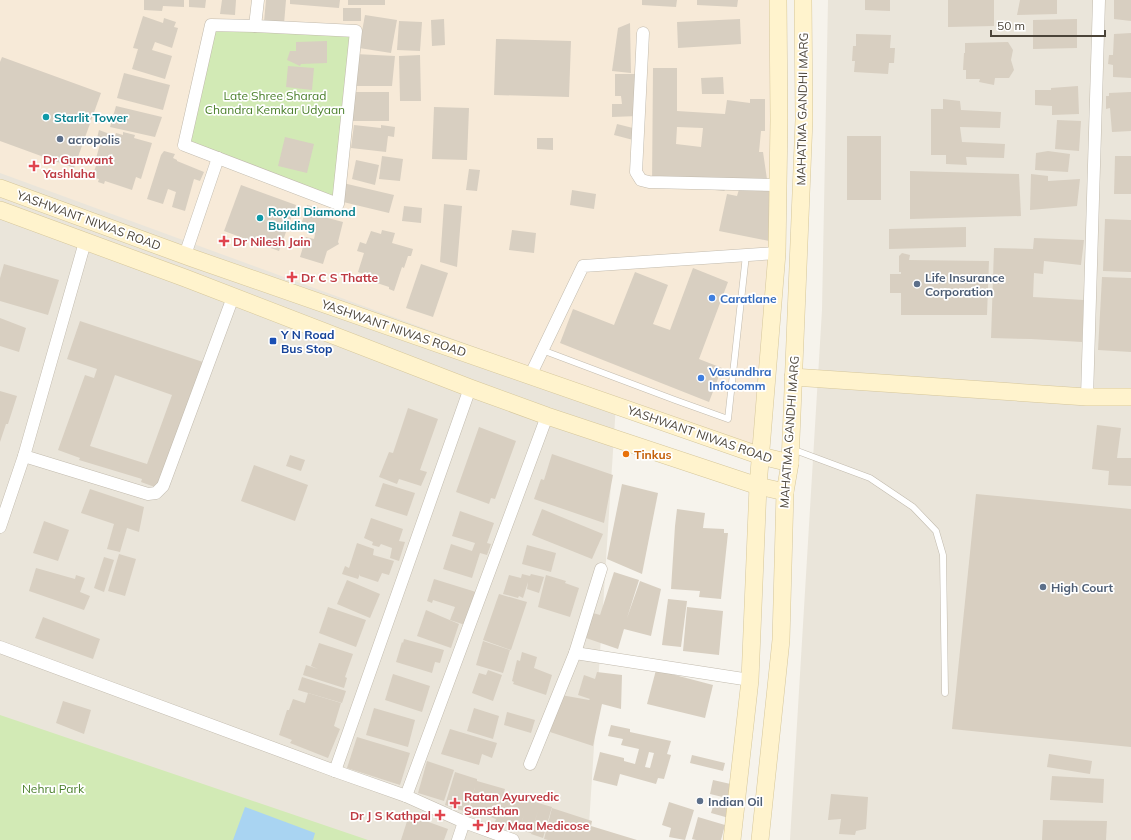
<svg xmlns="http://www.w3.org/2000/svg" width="1131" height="840" viewBox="0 0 1131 840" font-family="Mulish,sans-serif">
<rect width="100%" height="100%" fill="#f6f3ec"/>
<g fill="#eae5da">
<polygon points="0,0 642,0 588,840 0,840"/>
<polygon points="828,0 1131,0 1131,840 790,840 822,310"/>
</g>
<polygon fill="#f7ead8" points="0,0 782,0 783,61 756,450 0,173"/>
<g fill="#d2eab5">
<polygon points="211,25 356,31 338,204 184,145"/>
<polygon points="0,715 368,840 0,840"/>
</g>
<polygon fill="#a9d4f2" points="245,807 315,833 313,840 233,840"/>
<g fill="#d8cfc1" fill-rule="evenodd">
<polygon points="144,0 184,0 184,7 163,6 162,11 144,10"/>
<polygon points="189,0 206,0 205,8 189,7"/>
<polygon points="222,0 236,0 235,15 220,14"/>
<polygon points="266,0 286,0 284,24 264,22"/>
<polygon points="290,0 340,0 339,8 290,4"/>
<rect x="348" y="0" width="37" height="5"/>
<polygon points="642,0 677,0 676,7 642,5"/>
<polygon points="697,0 738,0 737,7 697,5"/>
<polygon points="865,0 890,0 890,11 865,10"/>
<polygon points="948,0 994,0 994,26 948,27"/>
<polygon points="1020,0 1057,0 1057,14 1017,15"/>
<polygon points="1114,0 1131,0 1131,21 1114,19"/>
<rect x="343" y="8" width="18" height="13"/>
<polygon points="365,15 397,20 391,53 359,48"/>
<polygon points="143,16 163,23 164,18 176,22 174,27 178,28 172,48 155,42 152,50 172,56 165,79 132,69 138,49 133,48"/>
<polygon points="444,19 445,45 432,46 431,20"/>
<polygon points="740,19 741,44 678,48 677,22"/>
<polygon points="1077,19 1077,48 1033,49 1033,20"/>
<polygon points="399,21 422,22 420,51 397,50"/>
<polygon points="630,23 631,73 612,71 618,28"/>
<polygon points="1131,33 1131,78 1113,77 1113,65 1108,64 1109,55 1113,55 1114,34"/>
<polygon points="856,34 891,35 890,48 895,48 894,63 889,63 888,74 854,72 855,61 852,61 853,46 856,46"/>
<polygon points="496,39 571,41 569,97 494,95"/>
<polygon points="327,41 327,63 301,64 300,66 287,60 290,51 296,51 296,42"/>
<polygon points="1008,42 1013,50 1011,60 1014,70 1009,78 995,78 994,85 979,82 980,79 966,79 966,70 963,70 964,53 965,53 965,43"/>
<polygon points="355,54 395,56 392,86 352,86"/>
<polygon points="420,55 421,101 400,101 399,56"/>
<polygon points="2,57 101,93 74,168 0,141 0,62"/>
<polygon points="288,66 314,68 312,90 286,87"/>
<path d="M653,68H677V111L725,114L727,100L750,103V99H765V131H761L759,152H763L768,186L731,185L724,191L679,186H652ZM677,127L703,128L701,147L676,144Z"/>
<polygon points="124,73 170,85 163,110 117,98"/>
<polygon points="615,74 640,74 638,116 612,117 612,104 622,104 621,96 615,96"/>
<polygon points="723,77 724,94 702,94 701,78"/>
<polygon points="1078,86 1079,114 1052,115 1052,106 1035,105 1035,90 1051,90 1051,88"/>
<rect x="353" y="92" width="36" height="29"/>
<polygon points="1131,92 1131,131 1112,132 1110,108 1106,109 1106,96 1109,96 1109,93"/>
<polygon points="943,99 960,101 961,110 1001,112 1000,128 960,127 962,142 1005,144 1004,158 966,157 967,165 946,164 946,155 931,155 931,109 943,109"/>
<polygon points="116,106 162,117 155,137 110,127"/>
<polygon points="434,107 469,108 467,160 432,159"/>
<polygon points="1057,120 1081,121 1079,151 1055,149"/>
<polygon points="617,124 637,129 637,141 614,135"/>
<polygon points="354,125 381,128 381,125 395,127 394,137 388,136 386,152 351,148"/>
<polygon points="99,130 115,136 116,133 123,135 123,132 135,135 134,138 152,143 141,179 136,177 132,190 105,181 104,184 98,182 99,179 92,177 97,163 95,162 100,144 96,142"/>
<rect x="847" y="136" width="34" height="64"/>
<polygon points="285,137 314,144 307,173 278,166"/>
<polygon points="537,138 553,138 553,150 537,149"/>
<polygon points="164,151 175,154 173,158 177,160 177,161 204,172 200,181 194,179 185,211 172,207 176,192 168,189 163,204 147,199 161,155"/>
<polygon points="1048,151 1070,154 1068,172 1035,170 1036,153"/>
<polygon points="382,156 403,159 400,181 379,179"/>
<polygon points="1115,156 1131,156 1131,194 1114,194"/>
<polygon points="356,160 379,165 375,185 352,179"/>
<polygon points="469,169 480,170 477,191 466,190"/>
<polygon points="910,171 1019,174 1021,216 910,219"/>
<polygon points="1031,174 1048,176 1048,181 1080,179 1077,206 1030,210"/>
<polygon points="343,183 394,195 389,213 339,201"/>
<polygon points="241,185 296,205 279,251 224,231"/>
<polygon points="740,186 777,190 769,241 719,231 727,194 737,196"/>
<polygon points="572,190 596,194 594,209 570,205"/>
<polygon points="444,204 462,206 457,267 440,262"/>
<polygon points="307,205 319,208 317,213 328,216 328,218 343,222 338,242 339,244 327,251 323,264 300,257 306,237 314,239 315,234 304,230 307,223 302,222"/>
<polygon points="404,206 422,208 421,223 402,221"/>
<polygon points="1105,219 1131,220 1131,272 1103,271"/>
<polygon points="966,227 966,247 889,249 889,229"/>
<polygon points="382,230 395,233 392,243 413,249 411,256 408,256 404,268 402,267 394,291 389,289 389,287 365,279 366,275 358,272 364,253 357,251 360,242 366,244 371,231 381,234"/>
<polygon points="512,230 536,233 534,253 509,250"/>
<polygon points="1034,238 1084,240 1081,265 1044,261 1043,274 1034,273 1033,297 1084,300 1082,342 1031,339 991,338 994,248 1033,249"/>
<polygon points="902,253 910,255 909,260 989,261 987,315 901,315 901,293 890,293 890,274 901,274 901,272 899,272 899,256"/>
<polygon points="4,264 59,280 48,315 0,301 0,278"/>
<polygon points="421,264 448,273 433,317 406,308"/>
<polygon points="693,268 728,282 699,359 722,368 709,402 560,343 573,309 614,325 635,272 668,285 653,324 670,330"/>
<polygon points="1102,277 1131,278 1131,352 1098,350"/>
<polygon points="0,318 26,328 19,352 0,346"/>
<path d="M80,321L209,364L163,490L141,482L142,479L79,460L80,458L58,450L85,375L94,378L97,369L67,359ZM115,375L172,395L147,464L90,446Z"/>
<polygon points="0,391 17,396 8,424 6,424 0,442"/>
<polygon points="408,408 438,419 420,470 427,472 421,486 399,479 397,484 379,477 389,452 393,453"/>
<polygon points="1097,425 1121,428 1117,458 1131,458 1131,486 1108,485 1109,471 1092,469"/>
<polygon points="479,427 516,441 495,499 491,498 489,504 456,492"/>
<polygon points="552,454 613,475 604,523 534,499 541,479 544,480"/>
<polygon points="290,455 305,460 301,471 286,466"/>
<polygon points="254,465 308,485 295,521 241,501"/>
<polygon points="383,483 415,493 407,516 375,506"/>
<polygon points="622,484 658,493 642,574 607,559"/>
<polygon points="90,489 144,507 139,532 127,528 120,552 107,549 114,524 81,513"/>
<polygon points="976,494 1131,509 1131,747 952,729"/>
<polygon points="542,509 603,534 592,559 532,535"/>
<polygon points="677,509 705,513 703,528 724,529 724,533 728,533 721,599 699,597 700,591 671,589 675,526"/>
<polygon points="460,511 494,523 487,543 491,544 487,555 480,553 472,578 443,569 451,544 472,551 475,543 452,536"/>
<polygon points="371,518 403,529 399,541 405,542 399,561 390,558 392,548 381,544 379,547 372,545 373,542 364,538"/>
<polygon points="44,521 69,530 58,561 33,553"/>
<polygon points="357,543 374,549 373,555 394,561 389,575 382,573 378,582 360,576 360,574 358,579 342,574 345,566 349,568"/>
<polygon points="527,545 556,553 551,572 522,564"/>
<polygon points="119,554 136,559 125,596 108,591"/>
<polygon points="104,557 114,560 104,592 94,588"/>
<polygon points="36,568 75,579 76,575 85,578 80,592 90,596 84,610 29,591"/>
<polygon points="614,572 639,580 627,618 640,581 661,589 651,636 624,629 618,649 586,638 593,613 600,615"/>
<polygon points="522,574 530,576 531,574 544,577 539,593 527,589 528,582 523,598 519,596 518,598 503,594 509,575 521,578"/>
<polygon points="546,575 566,581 565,583 579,588 570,617 538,607"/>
<polygon points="434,579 476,592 465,625 450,620 455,607 433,600 432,603 427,601"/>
<polygon points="347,580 380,594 370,618 337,604"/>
<polygon points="499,594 527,602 511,650 483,640"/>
<polygon points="668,599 687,601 681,647 662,645"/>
<polygon points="328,607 366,620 356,647 319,633"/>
<polygon points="687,607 723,611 719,655 683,651"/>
<polygon points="426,610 459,624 451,648 417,636"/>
<polygon points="43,617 100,639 93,659 35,638"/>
<polygon points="404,639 444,650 440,663 435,662 432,673 396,662 402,642 403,643"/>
<polygon points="483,641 510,650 503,673 476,665"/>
<polygon points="319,643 353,654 345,677 347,678 344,688 303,675 306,665 318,669 311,666"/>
<polygon points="522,652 537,657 534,668 552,675 546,695 513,684 514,682 512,681 517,660 520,661"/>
<polygon points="488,670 502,675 493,701 472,693 479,673 486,675"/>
<polygon points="656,670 713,685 705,718 647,704"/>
<polygon points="597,672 622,675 621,709 602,704 593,746 550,732 561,695 589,700 590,699 578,695 584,675 595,679"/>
<polygon points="393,674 430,686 422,712 385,700"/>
<polygon points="302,677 346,691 342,703 298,690"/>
<polygon points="308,693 341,703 334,726 340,729 328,758 290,743 292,740 279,735 287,710 289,710 293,699 305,703"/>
<polygon points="63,701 91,710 84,734 56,723"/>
<polygon points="374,708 415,720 408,747 366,735"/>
<polygon points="474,708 499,716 493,739 467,731"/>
<polygon points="507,712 535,720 531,733 504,725"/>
<path d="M611,725L630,729V732L671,741L667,754L671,755L664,779L658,778L656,784L620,774L617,786L593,780L600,752L624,758V761L635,764L639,749L621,745L623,739L608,736ZM649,752L654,753L650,768L645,767Z"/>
<polygon points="450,729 497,743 492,758 482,754 479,765 441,754"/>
<polygon points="357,737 410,753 400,785 347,768"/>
<polygon points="1049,754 1092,761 1090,774 1047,767"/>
<polygon points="692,755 725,763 723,771 690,763"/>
<polygon points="427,761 454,770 444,801 418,793"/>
<polygon points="455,772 477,779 477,781 505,789 496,819 469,810 475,787 467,812 445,805"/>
<polygon points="1052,776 1104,779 1103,803 1050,800"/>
<polygon points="713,780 735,785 731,799 710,794"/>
<polygon points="505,791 528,798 528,800 552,807 543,838 531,834 538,811 531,833 519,830 524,815 519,829 495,822"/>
<polygon points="831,794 868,797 866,829 856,831 855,835 839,834 841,819 828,820"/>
<polygon points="715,800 733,805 729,818 711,813"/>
<polygon points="669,802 694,810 685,840 669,837 671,828 662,825"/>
<polygon points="552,808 592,821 591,826 637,840 548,840 544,839"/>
<polygon points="409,815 448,829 444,840 401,840"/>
<polygon points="698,817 725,825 721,840 696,840 692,839"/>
<polygon points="1043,820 1107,821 1106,840 1042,840"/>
</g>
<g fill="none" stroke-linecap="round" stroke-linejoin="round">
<g stroke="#c2bbae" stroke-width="7">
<g id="lane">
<polyline points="542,350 675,400 728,419 746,255"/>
<polyline points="792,449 870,478 913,507 936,531 943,555 945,693"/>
</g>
</g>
<g stroke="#c2bbae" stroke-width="13">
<g id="street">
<polygon points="211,25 255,26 356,31 338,204 184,145"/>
<polyline points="255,26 258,0"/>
<polyline points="643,33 636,172 641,180 649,182 778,185"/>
<polyline points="185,255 218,158"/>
<polyline points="530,376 583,266 777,253"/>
<polyline points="1087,397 1099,0"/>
<polyline points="24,456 148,494 156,493 163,486 233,297"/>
<polyline points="0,527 24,456 85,242"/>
<polyline points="0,647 335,771 406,796 464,822 513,840"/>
<polyline points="575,653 750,680"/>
<polyline points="530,764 575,653 601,569"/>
<polyline points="335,771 470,388"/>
<polyline points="406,796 547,416"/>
<polyline points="458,840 464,822"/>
</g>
</g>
<g stroke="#d6c79b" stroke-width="18">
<g id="secondary">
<polyline points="0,188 192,258 761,456 790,463"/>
<polyline points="0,210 185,278 470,388 547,416 758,486 785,492"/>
<polyline points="793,377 1087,397 1131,397"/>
<polyline points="732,840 750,680 758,486 777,253 779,120 778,0"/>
<polyline points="760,840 781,640 785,492 790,463 804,120 803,0"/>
</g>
</g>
<use href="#lane" stroke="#fff" stroke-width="6"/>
<use href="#street" stroke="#fff" stroke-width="12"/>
<use href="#secondary" stroke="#fff3cd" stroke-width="17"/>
</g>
<g fill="#0f9aa8" stroke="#fff" stroke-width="1.5">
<circle cx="46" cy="117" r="4"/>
<circle cx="260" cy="218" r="4"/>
</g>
<g fill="#5c6f8a" stroke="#fff" stroke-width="1.5">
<circle cx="60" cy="139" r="4"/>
<circle cx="917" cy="284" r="4"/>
<circle cx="1043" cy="587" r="4"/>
<circle cx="700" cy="801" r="4"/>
</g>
<g fill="#e0444e" stroke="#fff" stroke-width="1.5">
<path d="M32 160h4v4h4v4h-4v4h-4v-4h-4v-4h4z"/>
<path d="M222 235h4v4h4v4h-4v4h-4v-4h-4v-4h4z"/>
<path d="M290 271h4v4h4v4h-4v4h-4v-4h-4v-4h4z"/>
<path d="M453 797h4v4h4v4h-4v4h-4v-4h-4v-4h4z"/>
<path d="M438 809h4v4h4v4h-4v4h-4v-4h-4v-4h4z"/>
<path d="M476 819h4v4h4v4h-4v4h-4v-4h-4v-4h4z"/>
</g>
<g fill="#3f7fe0" stroke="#fff" stroke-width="1.5">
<circle cx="712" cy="298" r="4"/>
<circle cx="701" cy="378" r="4"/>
</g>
<rect fill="#1a4fb4" stroke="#fff" stroke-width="1.5" x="269" y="337" width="8" height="8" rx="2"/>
<circle fill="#e8710a" stroke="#fff" stroke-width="1.5" cx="626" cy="454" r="4"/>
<g text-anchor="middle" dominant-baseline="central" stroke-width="3.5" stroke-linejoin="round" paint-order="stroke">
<g font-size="12" fill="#4a7f2a" stroke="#fff">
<text x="275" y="95">Late Shree Sharad<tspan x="275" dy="14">Chandra Kemkar Udyaan</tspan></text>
<text x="53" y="788">Nehru Park</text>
</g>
<g font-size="12" fill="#4b4439" stroke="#fff">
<text transform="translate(802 109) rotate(-89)">MAHATMA GANDHI MARG</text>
<text transform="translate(89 220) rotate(20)">YASHWANT NIWAS ROAD</text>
<text transform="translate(394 328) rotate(19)">YASHWANT NIWAS ROAD</text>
<text transform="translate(789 432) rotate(-86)">MAHATMA GANDHI MARG</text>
<text transform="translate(700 434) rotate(19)">YASHWANT NIWAS ROAD</text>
</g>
<g font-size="12" font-weight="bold" fill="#0d838f" stroke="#fff" text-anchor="start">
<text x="54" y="117">Starlit Tower</text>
<text x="268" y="211">Royal Diamond<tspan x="268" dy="14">Building</tspan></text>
</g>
<g font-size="12" font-weight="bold" fill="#4e5e75" stroke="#fff" text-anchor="start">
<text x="68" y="139">acropolis</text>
<text x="925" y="277">Life Insurance<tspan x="925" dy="14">Corporation</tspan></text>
<text x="1051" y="587">High Court</text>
<text x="708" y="801">Indian Oil</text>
</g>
<g font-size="12" font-weight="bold" fill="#be3a42" stroke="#fff" text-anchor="start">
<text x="43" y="159">Dr Gunwant<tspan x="43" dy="14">Yashlaha</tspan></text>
<text x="233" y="241">Dr Nilesh Jain</text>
<text x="301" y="277">Dr C S Thatte</text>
<text x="464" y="796">Ratan Ayurvedic<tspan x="464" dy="14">Sansthan</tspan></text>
<text x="431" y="815" text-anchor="end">Dr J S Kathpal</text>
<text x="486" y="825">Jay Maa Medicose</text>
</g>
<g font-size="12" font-weight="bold" fill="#366cbe" stroke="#fff" text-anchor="start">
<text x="720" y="298">Caratlane</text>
<text x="709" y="371">Vasundhra<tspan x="709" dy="14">Infocomm</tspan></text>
</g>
<g font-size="12" font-weight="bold" fill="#164399" stroke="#fff" text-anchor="start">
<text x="281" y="334">Y N Road<tspan x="281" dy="14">Bus Stop</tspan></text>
</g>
<g font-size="12" font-weight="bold" fill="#c56008" stroke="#fff" text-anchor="start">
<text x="634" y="454">Tinkus</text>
</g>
</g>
<path d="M991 30v6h114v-6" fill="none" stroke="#4b4439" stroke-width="2"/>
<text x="997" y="30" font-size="12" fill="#4b4439" stroke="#ffffff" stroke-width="3" paint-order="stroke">50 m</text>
</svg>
